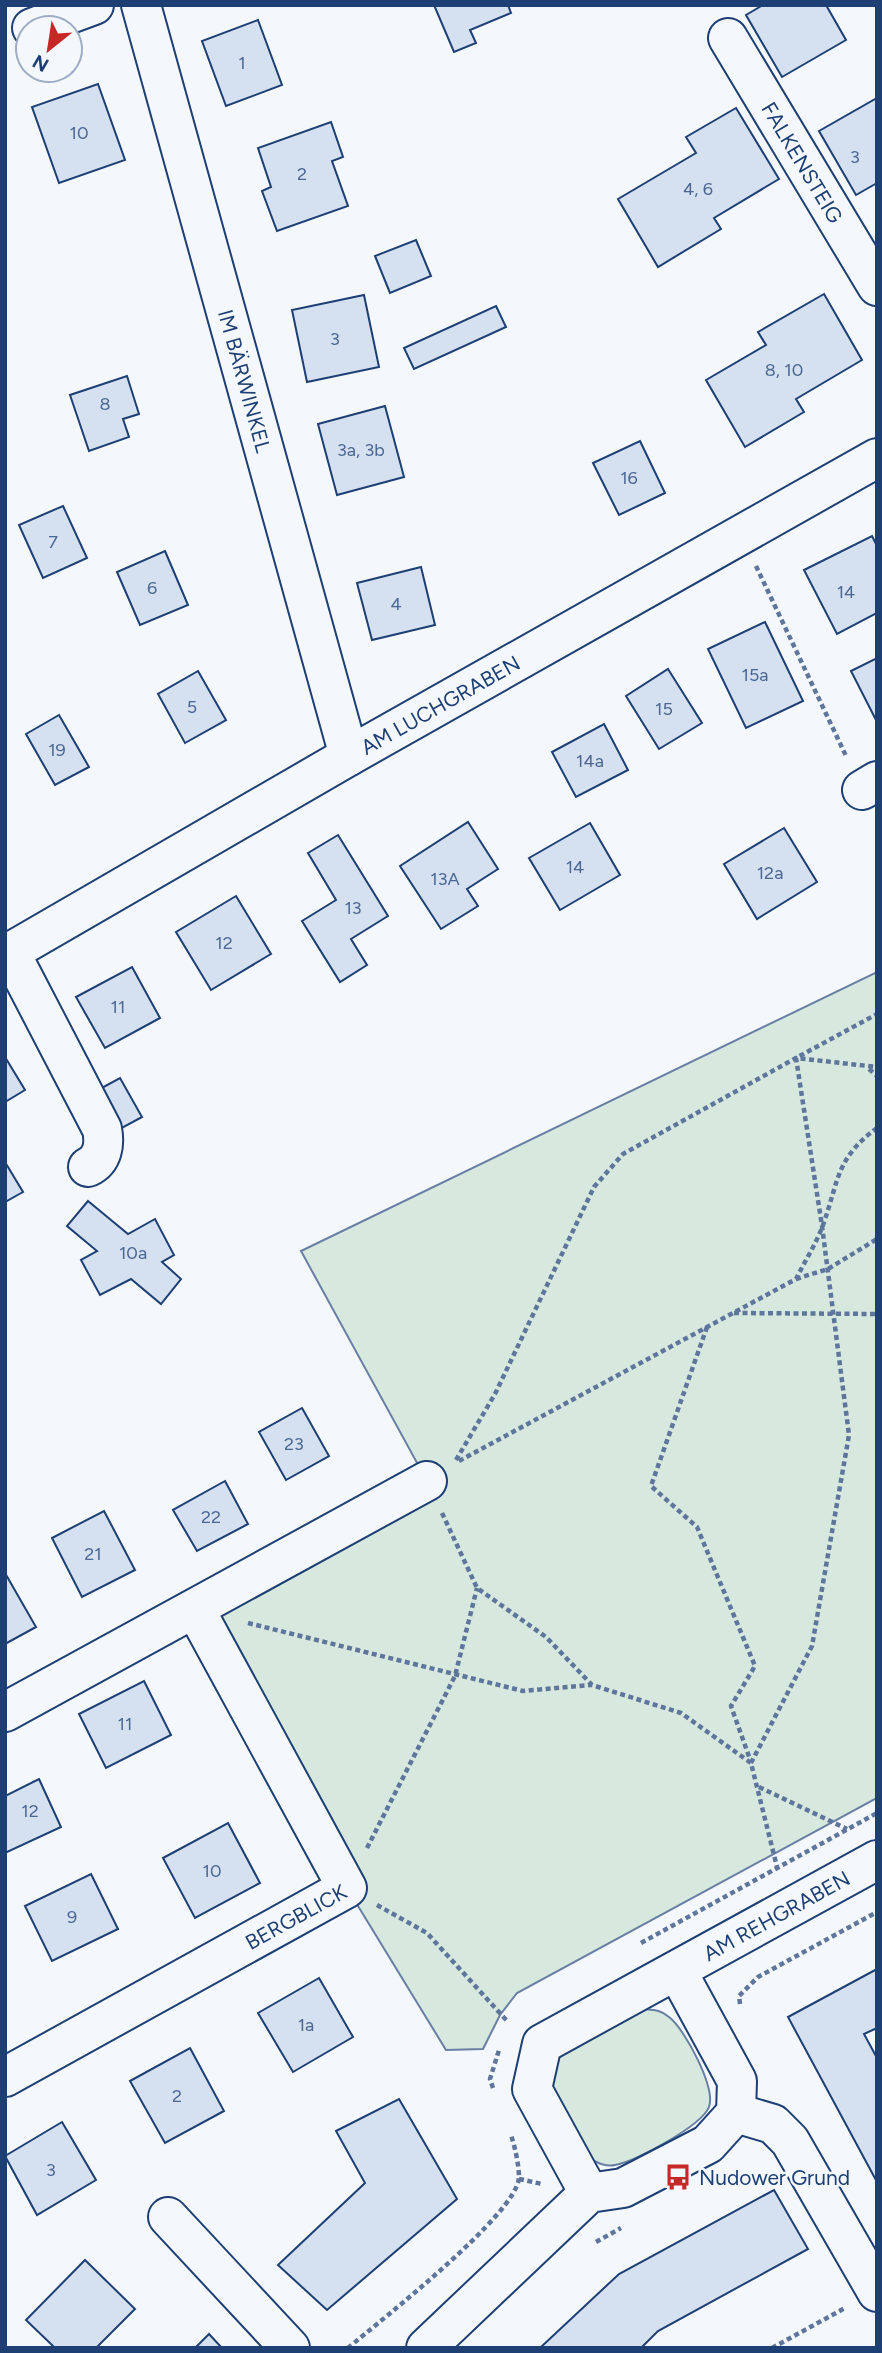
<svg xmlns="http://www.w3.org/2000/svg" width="882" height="2353" viewBox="0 0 882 2353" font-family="Figtree,sans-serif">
<rect width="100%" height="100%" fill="#f4f7fb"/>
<g fill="#d7e8df" stroke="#687fa3" stroke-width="2">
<polygon points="877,972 877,1798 517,1993 500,2015 483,2049 446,2050 347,1888 195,1609 427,1481 301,1251"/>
<path d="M644,2009C654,2010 661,2010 669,2017C685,2029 716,2088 709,2107C702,2125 636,2162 615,2165C606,2167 598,2163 590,2159L549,2089L553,2065L562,2054Z"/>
</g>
<g fill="#d5e0f0" stroke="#1d3f73" stroke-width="2">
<polygon points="434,5 508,5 511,13 470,30 476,43 454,52"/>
<polygon points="763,5 826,5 846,40 782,77 746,15"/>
<polygon points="258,20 282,85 226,106 202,41"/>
<polygon points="98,84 125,160 59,183 32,107"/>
<polygon points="877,98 877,183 856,195 819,131"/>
<polygon points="736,108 779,179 714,218 721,229 658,267 618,199 696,153 686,137"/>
<polygon points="331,122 343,157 332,161 348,206 277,231 262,191 271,187 258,148"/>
<polygon points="416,240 431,276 390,293 375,256"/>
<polygon points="824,294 862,360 796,399 804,412 745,447 706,380 766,345 758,332"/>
<polygon points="364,295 379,367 307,382 292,310"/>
<polygon points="496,306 506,327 414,369 404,348"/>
<polygon points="127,376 139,414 123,419 129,437 89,451 70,395"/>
<polygon points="385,406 404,477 337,495 318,424"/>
<polygon points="640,441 665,493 619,515 593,463"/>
<polygon points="63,506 87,558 43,578 19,525"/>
<polygon points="872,536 877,546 877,613 837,634 804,570"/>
<polygon points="165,551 188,605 140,625 117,572"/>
<polygon points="421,567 435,625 372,640 357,583"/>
<polygon points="765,622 803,701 746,728 708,649"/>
<polygon points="877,658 877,722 851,671"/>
<polygon points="668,669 702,723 659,749 626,696"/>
<polygon points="198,671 226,720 185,743 158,694"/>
<polygon points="59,715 89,767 55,785 26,734"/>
<polygon points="604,724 628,770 576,797 552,752"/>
<polygon points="468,822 498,869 467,889 478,906 441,929 400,866"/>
<polygon points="590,823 620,875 560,910 529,858"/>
<polygon points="784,828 817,882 757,919 724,864"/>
<polygon points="338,835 388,916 351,939 367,965 340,982 302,921 336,900 308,853"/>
<polygon points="236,896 271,954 211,990 176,932"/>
<polygon points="132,967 160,1018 105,1048 76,997"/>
<polygon points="5,1057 25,1090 5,1102"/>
<polygon points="120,1078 142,1117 120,1129 98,1090"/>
<polygon points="5,1162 23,1192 5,1202"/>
<polygon points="88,1201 128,1234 155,1219 174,1255 162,1262 181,1279 161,1304 131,1279 100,1295 81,1260 97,1251 67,1226"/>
<polygon points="302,1408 329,1456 286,1480 259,1432"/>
<polygon points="225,1481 248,1524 197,1551 173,1510"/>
<polygon points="104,1511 135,1570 82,1597 52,1538"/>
<polygon points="5,1573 36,1627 5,1644"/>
<polygon points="144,1681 171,1735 106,1768 79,1714"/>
<polygon points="39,1779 61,1827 5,1853 5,1796"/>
<polygon points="228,1823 260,1883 195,1918 163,1858"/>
<polygon points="91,1874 118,1929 52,1961 25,1906"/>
<polygon points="877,1969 877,2028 864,2034 877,2058 877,2182 788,2017"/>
<polygon points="319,1978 353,2037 293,2072 258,2013"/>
<polygon points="190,2048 224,2111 165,2143 130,2081"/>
<polygon points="399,2099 457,2199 327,2310 278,2265 365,2183 336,2131"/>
<polygon points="62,2122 96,2180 37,2215 5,2156"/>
<polygon points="774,2190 808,2249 658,2331 641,2348 541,2347 619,2274"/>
<polygon points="85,2260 135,2309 96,2348 55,2348 26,2320"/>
<polygon points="209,2334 222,2348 195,2348"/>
</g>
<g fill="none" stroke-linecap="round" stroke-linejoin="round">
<g stroke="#1d3f73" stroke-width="42">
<g id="minor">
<path id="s1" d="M141,5L349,756"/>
<polyline points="32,28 94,5"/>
<path id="s2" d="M728,38L877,286"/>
<polyline points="862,790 877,781"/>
<path d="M10,952L102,1129C105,1144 103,1160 88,1167"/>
<path id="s3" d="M5,955L349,756L877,458"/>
<polyline points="5,1712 427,1481"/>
<path id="s4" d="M5,2077L347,1888L195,1609"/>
<polyline points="736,2113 773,2124 790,2141 877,2292"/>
<path id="s5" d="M589,2193L532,2089L542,2044L877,1860"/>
<polyline points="168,2217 290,2348"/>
<polyline points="426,2348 589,2193 623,2188 708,2144 736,2113 737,2081 677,1971"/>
</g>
</g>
<g stroke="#5e769c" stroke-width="4.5" stroke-dasharray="5 3.5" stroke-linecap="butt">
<polyline points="756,566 847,758"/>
<polyline points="869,1069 877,1076"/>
<polyline points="796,1279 828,1269 877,1239"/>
<polyline points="734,1313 877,1314"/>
<polyline points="707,1327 651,1486 697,1527 755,1666 731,1706 751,1762"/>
<polyline points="456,1460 495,1394 594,1187 623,1154 796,1058 877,1067"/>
<path d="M459,1461L796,1279C805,1261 816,1244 823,1225C839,1181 835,1159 877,1128"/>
<polyline points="442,1513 477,1588 546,1637 592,1685 681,1713 751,1763 777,1867"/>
<polyline points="248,1623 523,1691 591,1685"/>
<polyline points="751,1763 812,1646 849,1435 822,1226 796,1058 877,1014"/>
<polyline points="759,1787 847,1829"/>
<polyline points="367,1848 455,1676 477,1588"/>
<polyline points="377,1905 427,1933 508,2022"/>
<polyline points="641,1943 877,1813"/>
<polyline points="740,2004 739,1996 758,1977 877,1912"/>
<polyline points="493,2088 490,2079 499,2050"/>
<polyline points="519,2179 542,2184"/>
<polyline points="596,2242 621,2228"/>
<path d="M348,2348C381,2320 516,2215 519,2178C519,2165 515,2147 511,2135"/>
<polyline points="772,2348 845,2308"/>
</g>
<use href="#minor" stroke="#f4f7fb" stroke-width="38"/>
</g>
<defs>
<g id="bus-bare" transform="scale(2.1)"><path d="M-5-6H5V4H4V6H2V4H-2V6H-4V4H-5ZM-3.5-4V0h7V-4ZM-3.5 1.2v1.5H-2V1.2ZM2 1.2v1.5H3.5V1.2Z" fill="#c62828" stroke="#f4f7fb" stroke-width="2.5" paint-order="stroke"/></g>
</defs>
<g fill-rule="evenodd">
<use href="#bus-bare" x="678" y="2177"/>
</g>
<g text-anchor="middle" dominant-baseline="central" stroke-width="5" stroke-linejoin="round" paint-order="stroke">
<g font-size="18" fill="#4b6792">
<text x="242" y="63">1</text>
<text x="79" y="133">10</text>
<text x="855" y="157">3</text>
<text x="302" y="174">2</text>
<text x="698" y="189">4, 6</text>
<text x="335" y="339">3</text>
<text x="784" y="370">8, 10</text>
<text x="105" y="404">8</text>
<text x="361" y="450">3a, 3b</text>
<text x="629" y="478">16</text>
<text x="53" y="542">7</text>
<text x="152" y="588">6</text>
<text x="846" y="592">14</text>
<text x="396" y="604">4</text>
<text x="755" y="675">15a</text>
<text x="192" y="707">5</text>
<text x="664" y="709">15</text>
<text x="57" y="750">19</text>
<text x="590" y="761">14a</text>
<text x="575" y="867">14</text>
<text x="770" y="873">12a</text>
<text x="445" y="879">13A</text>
<text x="353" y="908">13</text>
<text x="224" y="943">12</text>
<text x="118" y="1007">11</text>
<text x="133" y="1253">10a</text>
<text x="294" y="1444">23</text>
<text x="211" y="1517">22</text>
<text x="93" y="1554">21</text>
<text x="125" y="1724">11</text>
<text x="30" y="1811">12</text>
<text x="212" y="1871">10</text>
<text x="72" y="1917">9</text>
<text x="306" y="2025">1a</text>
<text x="177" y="2096">2</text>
<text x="51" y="2170">3</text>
</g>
<g font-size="21" fill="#1d3f73" stroke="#f4f7fb">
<text stroke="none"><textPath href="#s2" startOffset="145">FALKENSTEIG</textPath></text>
<text stroke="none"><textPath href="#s1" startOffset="390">IM BÄRWINKEL</textPath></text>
<text stroke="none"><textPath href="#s3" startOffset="502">AM LUCHGRABEN</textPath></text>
<text stroke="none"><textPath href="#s4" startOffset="332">BERGBLICK</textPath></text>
<text stroke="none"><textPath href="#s5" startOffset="432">AM REHGRABEN</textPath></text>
</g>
<g font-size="21" fill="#1d3f73" stroke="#f4f7fb" text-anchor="start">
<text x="699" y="2177">Nudower Grund</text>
</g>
</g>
<rect width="882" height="2353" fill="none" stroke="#1d3f73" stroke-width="14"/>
<g transform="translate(49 49) rotate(210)"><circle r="33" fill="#f4f7fb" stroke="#9eadc5" stroke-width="2"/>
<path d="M0-5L12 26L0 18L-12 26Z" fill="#c62828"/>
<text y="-10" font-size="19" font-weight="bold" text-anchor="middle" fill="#1d3f73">N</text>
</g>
</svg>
